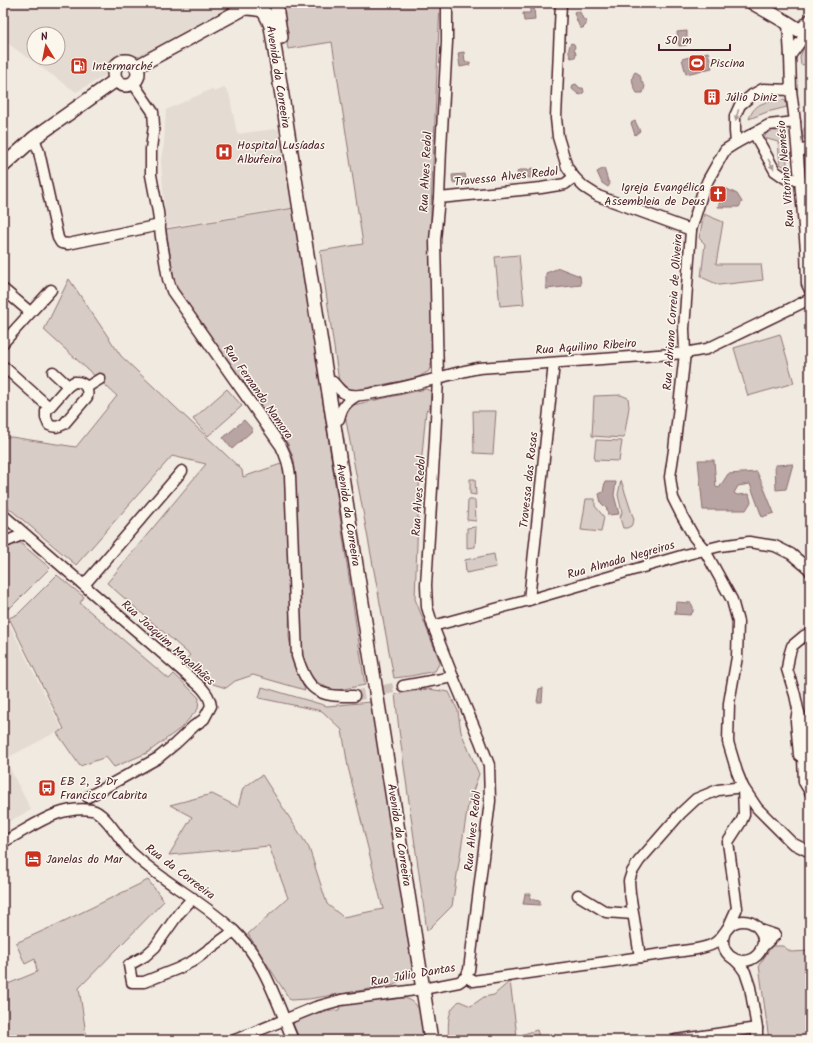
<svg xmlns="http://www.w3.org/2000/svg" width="813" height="1043" viewBox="0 0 813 1043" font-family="Kalam,sans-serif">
<rect width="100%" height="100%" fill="#f0eae0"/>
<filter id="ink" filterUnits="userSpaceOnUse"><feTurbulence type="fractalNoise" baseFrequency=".025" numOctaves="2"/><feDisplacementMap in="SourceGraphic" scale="8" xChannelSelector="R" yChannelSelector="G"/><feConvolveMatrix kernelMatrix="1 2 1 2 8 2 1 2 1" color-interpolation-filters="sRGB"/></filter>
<g filter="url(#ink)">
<g fill="#e4dbd2" fill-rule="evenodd">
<path d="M3,3H235L76,92L3,40ZM34,34H58V58H34Z"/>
<polygon points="224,88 229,93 237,134 282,128 294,207 167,227 164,202 161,160 164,144 166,110 212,89 214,92"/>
<polygon points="7,620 62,729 5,759 31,810 3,824 3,622"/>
</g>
<g fill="#d8ccc6" stroke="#917678">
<polygon points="288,3 440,3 431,209 432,361 429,371 417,378 350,391 339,382 320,251 363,244 332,42 288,49 282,15"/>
<polygon points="803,49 807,49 808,64 801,65 800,57"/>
<path d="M785,100L787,107L767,112L749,119C755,101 769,101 785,100Z"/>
<polygon points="780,126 786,128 787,167 785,167 780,164 778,142 764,138 768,130 777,131"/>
<path d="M808,126L810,132V143C802,140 799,129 808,126Z"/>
<polygon points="294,208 365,685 333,691 312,679 302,660 294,460 288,444 175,286 166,229"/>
<polygon points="704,214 723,222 716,264 761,264 763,280 719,285 701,277 705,244 699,238"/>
<polygon points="519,255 524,304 500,306 495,257"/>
<polygon points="69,279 121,356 242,470 243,477 281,464 286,470 290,590 289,637 295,667 305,690 253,675 235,681 226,688 213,684 184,661 190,655 107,583 206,464 172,456 76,565 3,503 3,437 11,437 76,447 117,396 44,330"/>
<polygon points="780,334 794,383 748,396 734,348"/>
<polygon points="227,389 242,406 208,436 193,419"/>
<polygon points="426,389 431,391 430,408 426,411 419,488 415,599 440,662 435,671 411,676 394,678 345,415 353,405"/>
<polygon points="621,395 628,398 629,407 624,438 592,436 594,396"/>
<polygon points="473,411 496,411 493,454 474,453"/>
<polygon points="596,440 622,441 619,461 594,460"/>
<polygon points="470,479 475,479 476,495 470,494"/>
<polygon points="621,480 634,520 631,526 627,528 623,528 620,518 622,512 618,495"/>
<polygon points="586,499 595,499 595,506 604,517 601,532 581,530"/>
<polygon points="468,500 475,500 476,521 467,520"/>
<polygon points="476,527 475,547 467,548 467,528"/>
<polygon points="18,541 50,568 11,607 3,611 3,547"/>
<polygon points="494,554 496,567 466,573 465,560"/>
<polygon points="57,575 84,597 80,603 169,679 174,674 190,689 199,698 198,709 181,728 147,753 114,767 106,757 80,766 57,733 64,729 9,618 18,614"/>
<polygon points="262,687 327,706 371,702 412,950 414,971 394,985 309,999 290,1000 248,934 288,898 269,846 169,855 192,817 170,805 212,794 238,807 243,788 262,775 309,848 327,904 343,917 383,909 348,767 342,730 322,711 259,698"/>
<polygon points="428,689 449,692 458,711 461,732 479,774 468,805 452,906 427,931 399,730 395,694"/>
<polygon points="148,880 164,901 79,988 87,1040 3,1040 3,986 37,972 35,959 25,964 16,943 56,925"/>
<polygon points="772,946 783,946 791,952 810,951 810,1040 769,1040 759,965"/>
<path d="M510,981L517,1036L537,1030L540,1040H448C449,1030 447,1020 451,1011C452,1008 456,1004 459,1001L471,1006L484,997L494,995Z"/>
<path d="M401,998C403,998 405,998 407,999C423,1003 423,1027 425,1040H300L293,1024L299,1018L309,1014L339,1010L341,1005Z"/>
</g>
<g fill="#b8a4a2" stroke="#8c6f72">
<polygon points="534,6 535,20 524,21 523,13 530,13 530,7"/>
<polygon points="577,11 580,12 583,19 586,21 586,25 583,28 580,28 575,16 574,12"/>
<polygon points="687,31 687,45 679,46 677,32"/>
<path d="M571,43L574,44L575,47L574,49L576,54L575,57L571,58C568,53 568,48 571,43Z"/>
<polygon points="464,52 465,62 470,62 470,65 460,67 458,53"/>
<polygon points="708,52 712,68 686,74 682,59"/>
<path d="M635,72L639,74L641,78V81L645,86L643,93H637C633,87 630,78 635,72Z"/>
<polygon points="576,84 580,88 583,88 584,92 581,95 578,94 572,89 573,85"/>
<polygon points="635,121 640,131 635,135 631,123"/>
<polygon points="531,168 535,169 533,171 535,175 533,178 519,177 518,175 517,172 519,170 530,170"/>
<polygon points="604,168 608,181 610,184 608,187 602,183 597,172"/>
<polygon points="465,174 466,180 453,183 452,175"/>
<polygon points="725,188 737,194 742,202 739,207 718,207"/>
<polygon points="559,268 580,276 581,285 546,289 546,273"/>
<polygon points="244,420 253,430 232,449 223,438"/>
<polygon points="698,460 714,460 716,487 719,488 728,474 757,472 762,483 774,513 762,517 750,484 738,486 734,493 737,495 749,494 751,502 746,510 703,510"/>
<polygon points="793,464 786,489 776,490 775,465"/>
<polygon points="605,482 616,482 614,495 619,514 608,515 607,509 601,503 599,494 603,492"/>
<polygon points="676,602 691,603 693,607 693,612 690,615 675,614"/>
<polygon points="543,688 542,702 537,702 539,689"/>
<polygon points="525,894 531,894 530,899 540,901 540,905 523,904"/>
</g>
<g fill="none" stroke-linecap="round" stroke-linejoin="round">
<polyline stroke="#cfc1bc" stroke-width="10" stroke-dasharray="10 5" stroke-linecap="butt" points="354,696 403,686"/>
<g stroke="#4a1f2b" stroke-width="13">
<g id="minor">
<polyline points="561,3 556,118 558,137 567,167 574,177 584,187 598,196 691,230"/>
<polyline points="788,23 790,56 791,90 795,122 806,250 807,284 810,290"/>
<polyline points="799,30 810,19"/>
<polyline points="790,56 806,34"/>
<path d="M133,83L153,112L154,125L151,149V175L158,212L161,237L168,279L172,291L281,446C286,456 289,465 290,476L297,656C308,691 317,697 354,696"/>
<polyline points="754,133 775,171 785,178 800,180"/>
<polyline points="34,138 39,152 58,238 61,243 68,244 160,225"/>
<polyline points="736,143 735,131 735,116 740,105 752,95 763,89 791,90"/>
<polyline points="798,152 810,147"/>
<polyline points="439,198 541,188 565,184 574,177"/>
<polyline points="3,289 30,312"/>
<polyline points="3,343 51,290"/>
<polyline points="3,366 49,407"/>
<polyline points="53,372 68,386"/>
<path d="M74,382C84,381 89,388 87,397L64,424C58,427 55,428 49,425L46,418V411L68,386Z"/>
<path d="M333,382C337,386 340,392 346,394C355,397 365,395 374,393C409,388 443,375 479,368L685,353L707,349L810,299"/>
<polyline points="87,387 100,379"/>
<path d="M339,419C342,407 345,403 356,396"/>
<path d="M3,515L201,687C207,694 210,698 211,706L204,719L194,726L175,744L158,758L88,797"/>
<polyline points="3,543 24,534"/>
<polyline points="84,585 182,471"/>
<polyline points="529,600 554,363"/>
<polyline points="433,626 529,600 688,554 720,546 749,542 775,546 791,554 809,569 810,571"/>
<polyline points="403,686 453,677"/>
<polyline points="798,709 796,721 799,755 803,758 805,753 802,721 798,709 795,695 787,669 789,656 792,646 804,636 810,633"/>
<polyline points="803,758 804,782 810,792"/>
<path d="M3,842C33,827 57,805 92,810C105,812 121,842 131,852C162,882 203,901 234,931C264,959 277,1003 293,1040"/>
<polyline points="578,895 606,912 633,914"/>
<polyline points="193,898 179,913 155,947 145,956 129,965 132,982 144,982 177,969 193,961 234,931"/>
<circle cx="743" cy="941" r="20"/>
<polyline points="728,928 737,908 728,842 741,822 744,815 743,787 737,772 728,742 729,703 737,657 738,622 732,600 704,549 694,537 681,514 673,498 670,477 674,450 685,353 684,329 691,230 702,194 708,180 725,150 736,143 769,125 795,122"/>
<polyline points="760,930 775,935 761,948"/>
<polyline points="640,957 630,893 629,881 632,872 639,861 681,813 696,799 718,790 743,787 757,808 792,843 810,852"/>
<polyline points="733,958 740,965 745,972 750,987 757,1028 757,1040"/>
<path d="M466,977L473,981L697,949C710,946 716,945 724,933"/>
<polyline points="235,1040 316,1007 341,1000 423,989 459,982 466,977 469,970 490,801 489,765 480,741 453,677 433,626 427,607 426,585 435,440 438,378 435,240 439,198 441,148 447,42 447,3"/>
<polyline points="676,1040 757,1028"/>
</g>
</g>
<g stroke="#4a1f2b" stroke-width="16">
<g id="major">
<polyline points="277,3 277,13 281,37"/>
<polyline points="753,3 788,23 799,30 810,35"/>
<path d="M245,8C264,9 264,9 271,26L431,1040"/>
<circle cx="126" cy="73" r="12"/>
<polyline points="136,67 252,4"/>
<polyline points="3,166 34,138 116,80"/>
</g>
</g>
<use href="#minor" stroke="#fbf7ec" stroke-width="10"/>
<use href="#major" stroke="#fbf7ec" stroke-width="13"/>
</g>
<defs><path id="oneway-solid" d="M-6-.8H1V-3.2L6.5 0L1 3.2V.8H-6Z"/></defs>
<g fill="#ab9695">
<use href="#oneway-solid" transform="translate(737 115) rotate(106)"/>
<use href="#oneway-solid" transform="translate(771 164) rotate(60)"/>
</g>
</g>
<defs>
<g id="stadium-square" transform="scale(0.9)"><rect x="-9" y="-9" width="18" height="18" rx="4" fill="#c8321e" stroke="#fbf7ec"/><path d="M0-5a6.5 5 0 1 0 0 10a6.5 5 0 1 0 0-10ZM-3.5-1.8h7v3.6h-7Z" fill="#fff"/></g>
<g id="fuel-square" transform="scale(0.9)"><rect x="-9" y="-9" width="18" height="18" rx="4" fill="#c8321e" stroke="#fbf7ec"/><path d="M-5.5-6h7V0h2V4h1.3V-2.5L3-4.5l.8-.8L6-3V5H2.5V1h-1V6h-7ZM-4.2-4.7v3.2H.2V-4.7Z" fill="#fff"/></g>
<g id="building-square" transform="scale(0.9)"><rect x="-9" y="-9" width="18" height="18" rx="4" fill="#c8321e" stroke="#fbf7ec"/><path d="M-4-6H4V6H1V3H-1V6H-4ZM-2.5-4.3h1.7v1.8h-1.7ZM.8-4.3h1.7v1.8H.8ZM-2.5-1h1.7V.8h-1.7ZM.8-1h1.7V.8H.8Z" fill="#fff"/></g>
<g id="hospital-square" transform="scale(0.9)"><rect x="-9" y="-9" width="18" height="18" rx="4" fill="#c8321e" stroke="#fbf7ec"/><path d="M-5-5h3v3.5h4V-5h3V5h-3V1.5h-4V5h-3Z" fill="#fff"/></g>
<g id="church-square" transform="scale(0.9)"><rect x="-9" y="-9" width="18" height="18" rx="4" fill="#c8321e" stroke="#fbf7ec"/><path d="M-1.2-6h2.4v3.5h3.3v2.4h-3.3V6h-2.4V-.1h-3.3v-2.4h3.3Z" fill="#fff"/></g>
<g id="bus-square" transform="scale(0.9)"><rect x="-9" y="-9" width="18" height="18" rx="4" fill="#c8321e" stroke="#fbf7ec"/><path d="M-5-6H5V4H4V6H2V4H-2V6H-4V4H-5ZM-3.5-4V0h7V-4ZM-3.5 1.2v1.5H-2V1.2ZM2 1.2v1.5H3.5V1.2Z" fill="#fff"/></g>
<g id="hotel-square" transform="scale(0.9)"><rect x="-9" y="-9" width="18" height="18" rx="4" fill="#c8321e" stroke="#fbf7ec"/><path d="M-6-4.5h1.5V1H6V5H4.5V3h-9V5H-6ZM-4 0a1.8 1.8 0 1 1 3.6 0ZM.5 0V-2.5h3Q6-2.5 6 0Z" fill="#fff"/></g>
</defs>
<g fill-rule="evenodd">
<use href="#stadium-square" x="697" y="63"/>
<use href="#fuel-square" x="79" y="66"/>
<use href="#building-square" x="712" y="97"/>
<use href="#hospital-square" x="224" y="152"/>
<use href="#church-square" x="718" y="194"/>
<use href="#bus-square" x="47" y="788"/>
<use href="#hotel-square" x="33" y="859"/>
</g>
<g text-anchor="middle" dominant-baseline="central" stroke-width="3" stroke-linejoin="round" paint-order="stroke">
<g font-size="12" fill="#4a1f2b" stroke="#fbf7ec" text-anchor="start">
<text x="710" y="63">Piscina</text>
<text x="92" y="66">Intermarché</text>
<text x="725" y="97">Júlio Diniz</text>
<text x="237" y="145">Hospital Lusíadas<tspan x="237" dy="14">Albufeira</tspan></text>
<text x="705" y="187" text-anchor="end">Igreja Evangélica<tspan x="705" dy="14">Assembleia de Deus</tspan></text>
<text x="60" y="781">EB 2, 3 Dr<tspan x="60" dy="14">Francisco Cabrita</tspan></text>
<text x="46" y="859">Janelas do Mar</text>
</g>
<g font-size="12" fill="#4a1f2b" stroke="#fbf7ec">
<text transform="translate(278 77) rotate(81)">Avenida da Correeira</text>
<text transform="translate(426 172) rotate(-87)">Rua Alves Redol</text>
<text transform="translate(786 174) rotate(-95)">Rua Vitorino Nemésio</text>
<text transform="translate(506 177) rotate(-6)">Travessa Alves Redol</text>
<text transform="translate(673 312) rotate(-86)">Rua Adriano Correia de Oliveira</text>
<text transform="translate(586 347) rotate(-4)">Rua Aquilino Ribeiro</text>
<text transform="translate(258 392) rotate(55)">Rua Fernando Namora</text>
<text transform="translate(529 480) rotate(-84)">Travessa das Rosas</text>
<text transform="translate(419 496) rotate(-86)">Rua Alves Redol</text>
<text transform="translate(348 515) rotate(81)">Avenida da Correeira</text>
<text transform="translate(621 560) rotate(-16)">Rua Almada Negreiros</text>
<text transform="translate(168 643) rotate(42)">Rua Joaquim Magalhães</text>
<text transform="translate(473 831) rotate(-84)">Rua Alves Redol</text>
<text transform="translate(399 835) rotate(81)">Avenida da Correeira</text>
<text transform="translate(180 872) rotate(37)">Rua da Correeira</text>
<text transform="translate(413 975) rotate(-10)">Rua Júlio Dantas</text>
</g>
</g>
<rect width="813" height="1043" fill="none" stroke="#fbf7ec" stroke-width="16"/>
<rect x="8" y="8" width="797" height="1027" fill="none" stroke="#4a1f2b" stroke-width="1.5" filter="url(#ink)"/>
<g transform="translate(46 46) rotate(350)"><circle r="19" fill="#fbf7ec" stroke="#b4a19f"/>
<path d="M0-3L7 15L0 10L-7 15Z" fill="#c8321e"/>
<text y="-6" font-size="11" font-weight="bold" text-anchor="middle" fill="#4a1f2b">N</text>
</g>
<path d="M659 44v6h71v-6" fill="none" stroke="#4a1f2b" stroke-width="2"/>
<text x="665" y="44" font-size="12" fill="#4a1f2b" stroke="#fbf7ec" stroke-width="3" paint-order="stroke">50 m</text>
</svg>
